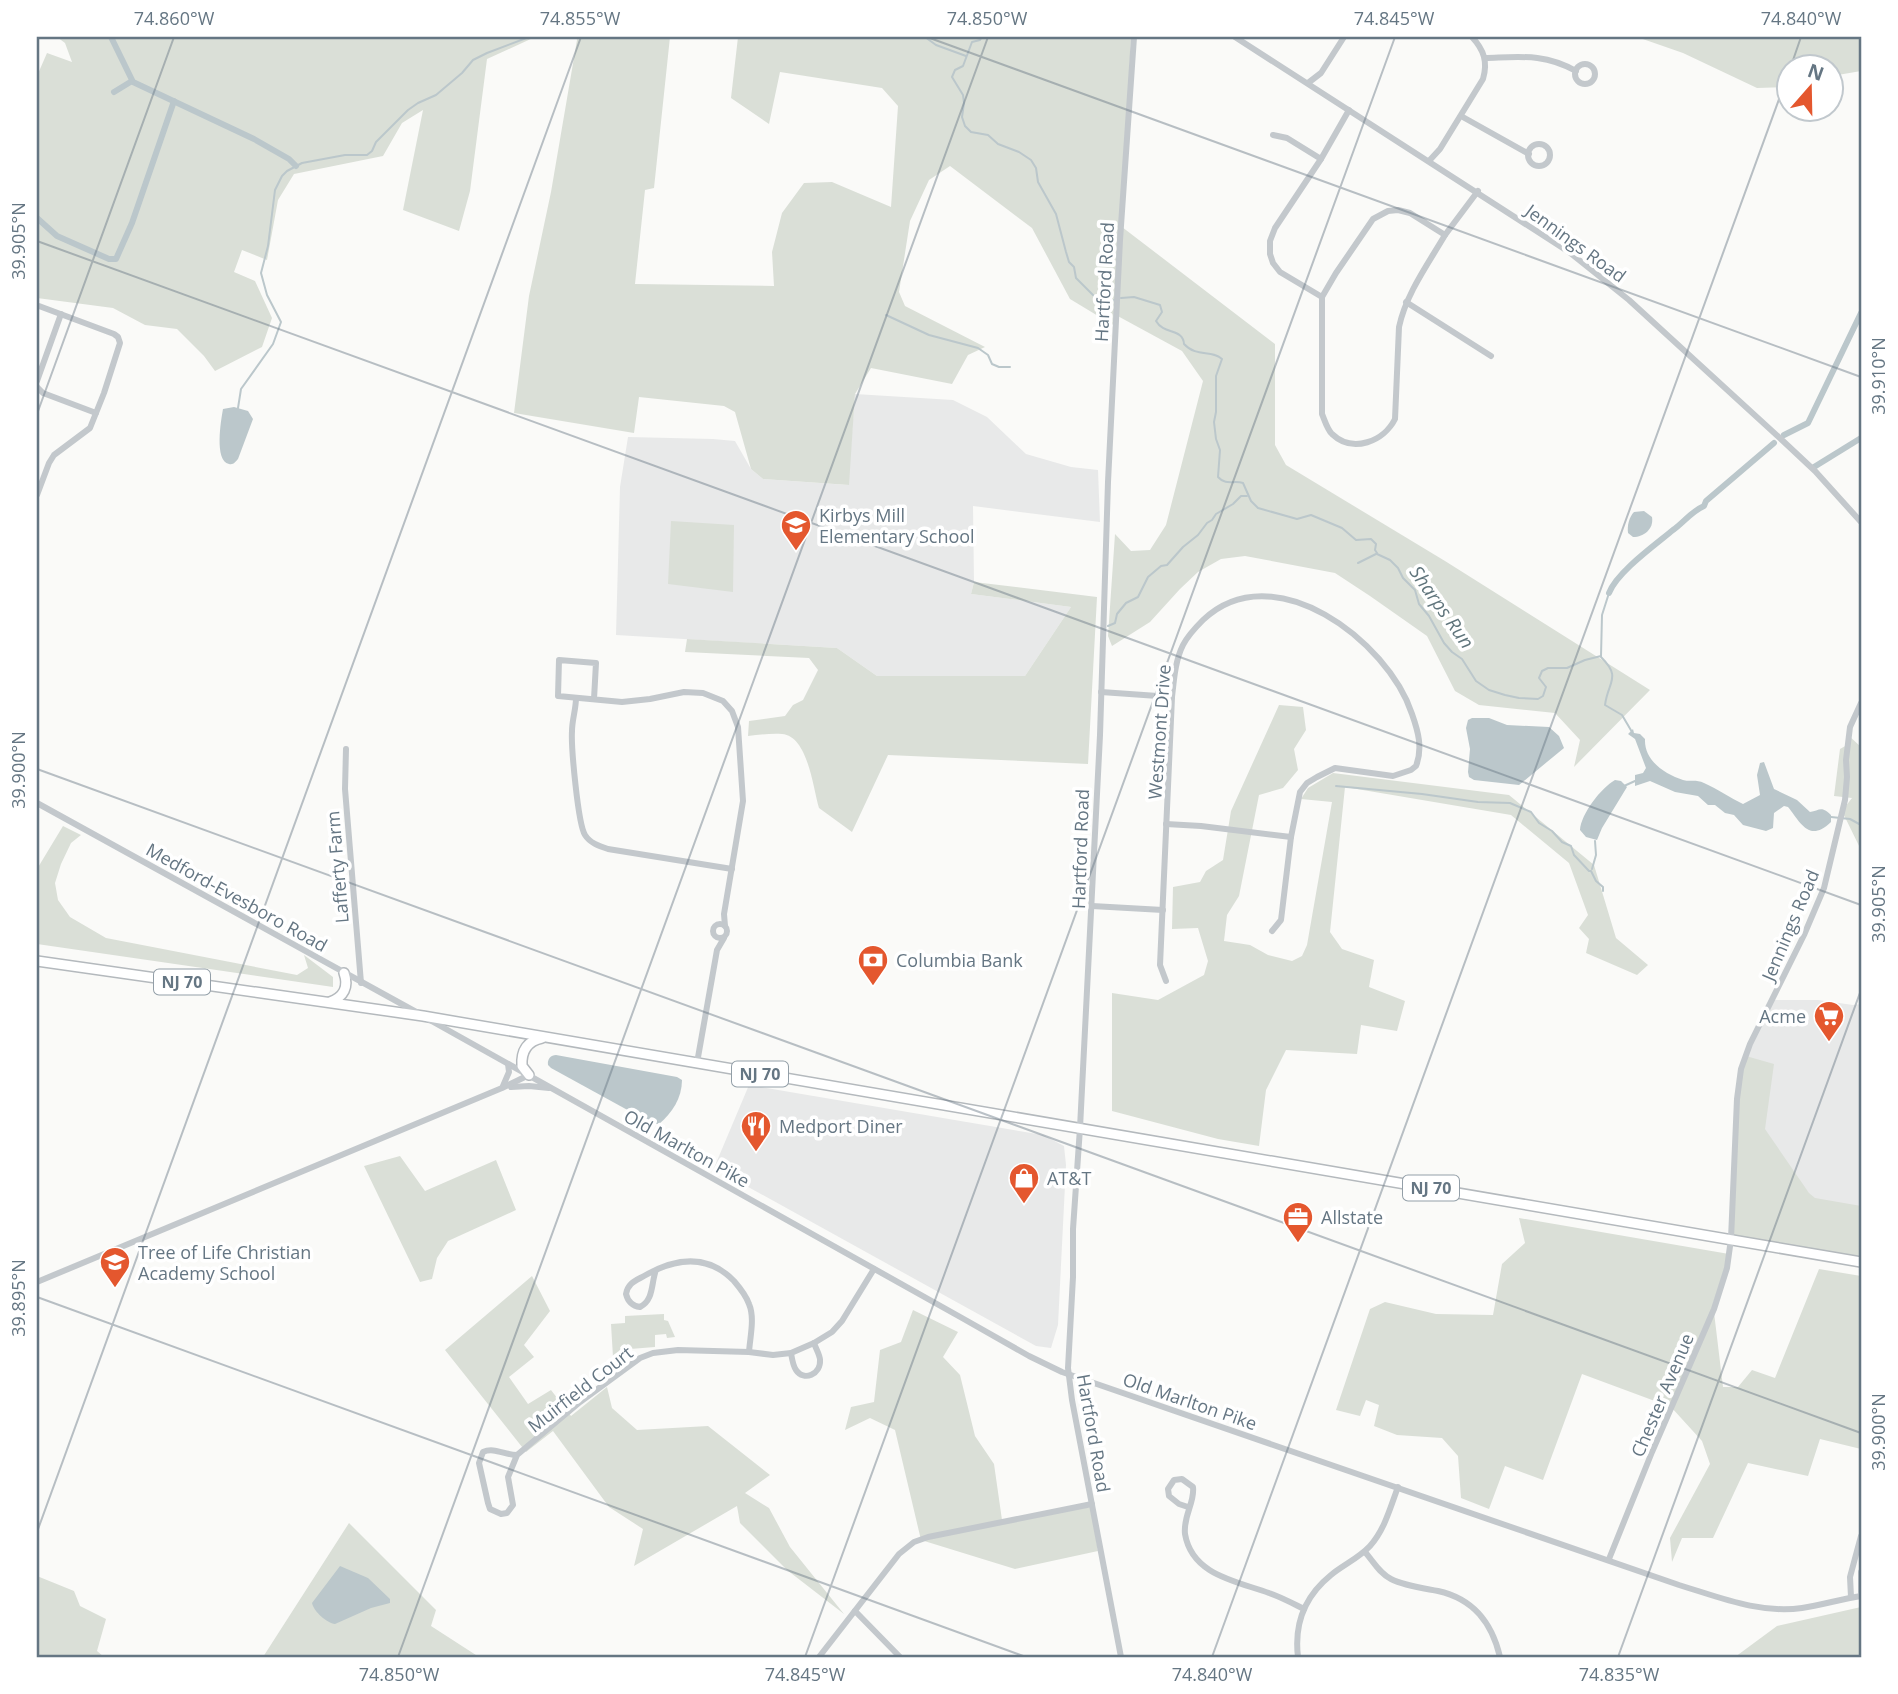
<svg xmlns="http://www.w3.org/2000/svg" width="1898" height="1694" viewBox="0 0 1898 1694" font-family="'Open Sans',sans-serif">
<rect width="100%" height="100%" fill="#fafaf8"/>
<g fill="#e8e9e9">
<polygon points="855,394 953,400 987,417 1026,454 1071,467 1098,470 1100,522 973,506 974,582 971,594 1071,607 1025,676 877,676 837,648 616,635 620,487 628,437 713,439 735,441 751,469 763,479 848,485"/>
<polygon points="1772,1000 1818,1000 1853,1005 1861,1004 1861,1262 1737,1099 1741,1069"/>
<polygon points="749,1085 1043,1135 1064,1146 1066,1165 1058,1325 1051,1348 1036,1346 714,1168"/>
</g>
<g fill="#dadfd7">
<polygon points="57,37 535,37 487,59 470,191 459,231 403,210 423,110 402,123 383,156 294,174 278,200 267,260 242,250 234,272 255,281 272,318 262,347 215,371 204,356 177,329 145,325 113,308 37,298 37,76 47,53 72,62 65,43"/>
<polygon points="576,37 670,37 654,188 645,190 635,284 774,286 772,252 782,213 804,183 832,182 891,207 898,106 882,88 780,72 769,124 731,98 738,37 1131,37 1122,227 1275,344 1275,445 1286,465 1445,561 1650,690 1574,767 1580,740 1555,713 1479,705 1455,691 1427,636 1370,596 1335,573 1245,556 1221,559 1198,572 1180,589 1150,622 1112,646 1108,636 1115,534 1131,551 1150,550 1166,525 1203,381 1182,351 1114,314 1113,325 1070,299 1032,228 950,166 929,180 910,221 899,292 905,306 985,347 968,355 952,384 871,368 855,394 849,485 763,479 751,469 735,412 724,406 639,397 634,433 514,413 529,296 551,192 577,40"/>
<polygon points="1637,37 1861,37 1861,71 1832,76 1832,66 1790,66 1789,87 1757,88 1683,53"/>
<polygon points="671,521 734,525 733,592 668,584"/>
<path d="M974,582L1097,597L1088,764L888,755L852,832L819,808C813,788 808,736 782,734C771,733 759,735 748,736L749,721L785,716L793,705L803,700L818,670L809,658L685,652L687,639L837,648L877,676H1025L1071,607L971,594Z"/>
<polygon points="1279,705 1303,707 1306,730 1294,749 1298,770 1283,788 1259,795 1239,896 1227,915 1224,941 1250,945 1268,955 1292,961 1302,956 1307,945 1332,802 1301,799 1308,788 1333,773 1509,795 1594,865 1616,938 1648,965 1637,975 1586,953 1589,939 1579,928 1588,915 1569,863 1511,815 1345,787 1330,932 1342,949 1374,960 1369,987 1405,1001 1397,1031 1361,1025 1357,1054 1286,1050 1266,1090 1259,1146 1218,1139 1112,1111 1112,993 1158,1000 1204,975 1208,961 1198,928 1172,929 1173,887 1200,882 1206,871 1223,860 1231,811"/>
<polygon points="1848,735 1861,747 1861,850 1842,811 1852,798 1834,796 1840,749 1847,745"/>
<polygon points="63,826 81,835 71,843 61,864 55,883 58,900 70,917 106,938 297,975 308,968 304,955 333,977 333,987 37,944 37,869"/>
<polygon points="1746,1056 1774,1064 1765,1129 1809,1193 1815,1198 1861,1206 1861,1262 1731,1239 1737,1099"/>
<polygon points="400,1156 425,1191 496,1160 516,1210 448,1241 437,1258 432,1279 420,1282 364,1166"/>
<polygon points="1519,1218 1729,1254 1713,1304 1723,1387 1738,1387 1752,1370 1775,1378 1819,1269 1861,1276 1861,1449 1820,1439 1808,1476 1748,1463 1713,1538 1682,1538 1672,1562 1670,1538 1710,1464 1702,1441 1671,1407 1582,1374 1543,1480 1505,1466 1489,1509 1461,1498 1458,1456 1442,1438 1397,1435 1374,1426 1379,1405 1366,1400 1360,1416 1336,1410 1370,1309 1385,1302 1436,1314 1493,1315 1502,1264 1525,1243"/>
<polygon points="532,1276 550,1311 524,1345 534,1357 509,1377 528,1404 551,1390 571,1416 607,1387 612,1408 637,1430 708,1426 770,1475 745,1493 769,1508 790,1547 844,1614 787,1570 740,1523 737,1506 634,1566 643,1529 609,1507 553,1431 526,1452 445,1350"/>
<polygon points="913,1310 958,1332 943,1357 960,1375 975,1436 994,1464 1002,1520 1091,1507 1098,1551 1015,1569 921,1540 895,1430 870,1418 845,1430 851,1407 874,1402 880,1350 901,1342"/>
<polygon points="664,1314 664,1320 668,1321 675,1337 667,1338 666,1334 655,1335 655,1347 630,1349 630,1356 613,1357 611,1324 625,1323 625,1316"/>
<polygon points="349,1523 436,1610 431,1626 479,1657 263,1657"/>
<polygon points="37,1576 74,1591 80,1606 106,1619 97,1651 104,1657 37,1657"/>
<polygon points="1861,1607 1861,1657 1735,1657 1777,1626"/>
</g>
<g fill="#bbc7cb">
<path d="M234,407L248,411L253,419L238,459C235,462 234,465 229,464C214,461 221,420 223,409Z"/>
<path d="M1644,511L1652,517C1654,529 1644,537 1633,537L1628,533C1627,526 1629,517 1634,512Z"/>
<polygon points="1472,718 1489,718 1507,725 1549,727 1559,736 1564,748 1519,785 1474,780 1469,777 1468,772 1470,749 1466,728 1468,720"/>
<path d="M1633,729L1634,733L1640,734L1645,739C1644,761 1665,774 1683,780C1690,782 1696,779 1704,783C1718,789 1730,798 1743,804L1760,795L1757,775L1760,763L1764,762L1774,789L1797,800L1810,812C1819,811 1821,805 1831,815V822C1809,843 1801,823 1788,807L1784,806L1774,813L1773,828L1766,831L1743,825L1734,815L1725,813L1715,805H1708L1698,796L1675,792L1650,781L1635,786V775L1643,773L1646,768L1635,739L1628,734Z"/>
<path d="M1615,780L1621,781L1627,787L1602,828L1597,840L1586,837L1580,830C1581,814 1601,788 1615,780Z"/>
<path d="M556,1055L677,1077L682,1080C682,1098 672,1113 659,1124H653L551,1068L548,1065C547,1059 551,1055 556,1055Z"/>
<path d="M340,1566L368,1578L390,1599V1603L371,1608L335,1624C327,1623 314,1612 312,1603Z"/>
</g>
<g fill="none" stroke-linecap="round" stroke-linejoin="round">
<g stroke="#bbc7cb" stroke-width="2">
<polyline points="917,37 925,37 936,45 966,56"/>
<polyline points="982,37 980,40 972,42 963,66 955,70 952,77 963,95 964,103 962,117 965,126 971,132 988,135 998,144 1019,152 1031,160 1036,168 1038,182 1056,214 1066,252 1069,262 1074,267 1076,278 1097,299 1106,302 1115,300"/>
<path d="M1121,298L1134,297L1160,305L1162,312L1156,321C1164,335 1183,328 1184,344C1197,358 1211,349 1222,359L1216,376V412L1214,422L1216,439L1220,450L1218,477C1226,486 1234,480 1243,483L1251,501L1258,508L1297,519L1311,515L1342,528L1356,540L1371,539L1376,544L1375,550L1377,553"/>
<polyline points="886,315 929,335 978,348 988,355 992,364 999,367 1010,367"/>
<polyline points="238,408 241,389 273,344 281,322 267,295 261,273 268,246 275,190 282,176 287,171 302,163 345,155 367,155 372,151 376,142 408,110 418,103 436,95 462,73 473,60 487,53 529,37"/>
<polyline points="1377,554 1390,560 1398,568 1403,578 1415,590 1419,604 1429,616 1444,643 1452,652 1462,659 1476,681 1489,690 1505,695 1519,698 1538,699 1543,696 1546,687 1539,678 1542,671 1548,668 1567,668 1585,660 1601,656"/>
<polyline points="1358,563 1376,554"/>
<polyline points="1108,626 1115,623 1117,614 1126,603 1138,597 1148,577 1161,566 1167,565 1183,547 1198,535 1207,523 1212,520 1216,514 1233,504 1241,496 1247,496"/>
<polyline points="1601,656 1602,615 1609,593"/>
<path d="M1601,657C1622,678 1608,681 1605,705L1622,715L1632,732"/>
<polyline points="1336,786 1422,794 1478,802 1510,803 1531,812 1539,823 1552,831 1562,842 1571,846 1574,855 1589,871 1591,871 1596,881 1603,887 1603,891"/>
<polyline points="1624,786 1635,781"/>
<polyline points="1831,817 1850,819 1861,825"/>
<polyline points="1861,840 1861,845"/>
<polyline points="1592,869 1596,855 1595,841"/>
</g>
<g stroke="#bbc7cb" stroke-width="6">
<polyline points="111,37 133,82 254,139 289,159 296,166"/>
<polyline points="114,92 132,81"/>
<polyline points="37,218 57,236 109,259 116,259 132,223 174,101"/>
<polyline points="1784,435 1808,423 1861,313"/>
<polyline points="1814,467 1861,438"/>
<path d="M1609,593C1617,572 1655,545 1673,530C1683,523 1692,511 1704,506L1706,501L1774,443"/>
</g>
<g stroke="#b4b9bd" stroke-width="12">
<g id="highway">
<polyline points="37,961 423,1016 1861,1262"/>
<path d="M330,1002C344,997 349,987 344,973"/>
<path d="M529,1075L522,1066C521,1051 527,1041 542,1038"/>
</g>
</g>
<g stroke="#c3c8cc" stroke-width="6">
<polyline points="1235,37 1569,252 1629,300 1783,441 1815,471 1861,522"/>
<path d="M1485,58C1520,57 1544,53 1576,71"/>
<circle cx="1585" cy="74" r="10"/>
<polyline points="1308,83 1321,73 1344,37"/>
<polyline points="1461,116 1529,154"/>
<polyline points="1273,135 1287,138 1321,159"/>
<circle cx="1539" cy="155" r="11"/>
<path d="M1429,161L1440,149L1483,79C1488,62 1484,50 1472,37"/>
<path d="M1398,210L1410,213L1445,235C1428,264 1406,294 1399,327L1395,419C1384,441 1353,454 1332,434C1327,429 1325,421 1322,414V297L1336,273L1373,219L1388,211Z"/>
<polyline points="1445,235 1478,191"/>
<polyline points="1322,297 1280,272 1273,263 1270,254 1270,241 1275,228 1321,159 1349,110"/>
<polyline points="1406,302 1491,356"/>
<polyline points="37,381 61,314"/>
<polyline points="37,387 43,393 96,413"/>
<polyline points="37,495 49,463 54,455 90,428 104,393 120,343 118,337 114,334 39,306"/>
<polyline points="1101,692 1172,697"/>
<path d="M576,698C576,709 572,720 572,731C571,747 578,824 585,835C590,843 599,846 608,849L732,869"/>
<polyline points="594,699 596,663 559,660 558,696 622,702 650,699 684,692 703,693 723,701 732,711 738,727 743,801 724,914 725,926"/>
<polyline points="346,749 345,789 361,983"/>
<polyline points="37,803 418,1013"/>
<polyline points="1166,824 1201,826 1291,837"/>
<polyline points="1092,906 1163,910"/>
<circle cx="720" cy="931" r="7"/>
<path d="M1166,981L1160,965L1172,697C1174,680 1175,661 1183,645C1188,635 1195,628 1203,620C1273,553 1388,641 1412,714C1418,731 1423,748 1416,766L1411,770L1393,776L1335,768L1317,777L1307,783L1300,792L1291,837L1281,920L1272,931"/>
<path d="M428,1019L962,1318L1029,1356L1062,1372L1679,1585C1719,1597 1759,1614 1802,1608C1822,1605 1841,1599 1861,1596"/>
<polyline points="697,1063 717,950 724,938"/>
<polyline points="503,1086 509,1072 508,1064"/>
<polyline points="511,1087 529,1086 549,1088"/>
<path d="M656,1270C651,1283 654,1300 640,1307C632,1306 628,1302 626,1294C628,1283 635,1281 644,1276C675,1258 707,1253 734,1281C740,1288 746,1295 749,1304C755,1318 750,1337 749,1352"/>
<polyline points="37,1282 502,1088 529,1075"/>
<path d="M791,1353C792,1359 793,1366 796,1370C804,1382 821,1374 820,1360C820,1355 816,1349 814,1343"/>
<path d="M517,1455L508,1477L513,1505L507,1513L501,1514L490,1509L488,1503L479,1463L483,1452C494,1447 505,1455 517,1455L580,1402L640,1358L653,1353L678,1350L749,1352L773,1355L791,1353L814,1343L832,1332L842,1321L874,1269"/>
<path d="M1188,1507L1179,1504L1169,1496L1168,1489L1174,1480L1182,1479L1193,1487C1195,1503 1183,1515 1185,1534C1192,1575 1236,1581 1269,1593C1281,1597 1292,1603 1304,1609"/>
<path d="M1365,1552C1373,1561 1379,1573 1391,1579C1405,1586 1422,1588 1438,1591C1474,1599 1492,1623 1500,1657"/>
<polyline points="1609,1559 1652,1452 1714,1309 1727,1268 1731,1239 1737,1099 1741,1069 1750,1044 1804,935 1824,888 1845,800 1847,777 1846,760 1850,727 1861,703"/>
<polyline points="1861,1572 1861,1592"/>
<polyline points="1851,1597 1850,1577 1861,1536"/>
<polyline points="855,1611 900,1657"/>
<polyline points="819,1657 899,1554 914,1542 928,1537 1092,1504"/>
<polyline points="1121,1657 1072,1400 1068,1368 1073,1277 1073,1229 1080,1128 1100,735 1108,482 1120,240 1134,37"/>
<path d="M1298,1657C1294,1624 1305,1596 1331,1575C1343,1565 1359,1558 1370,1546C1385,1529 1390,1508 1398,1487"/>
</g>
<use href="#highway" stroke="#fff" stroke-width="9"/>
</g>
<path fill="none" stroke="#657683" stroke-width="2" stroke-opacity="0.45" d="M927,37L1861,377M1791,66L1801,37M37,241L1861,905M37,414L174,37M37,769L1861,1433M37,1297L1026,1657M37,1532L581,37M398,1657L988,37M805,1657L1395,37M1212,1657L1790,69M1618,1657L1861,990"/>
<defs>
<g id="school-pin" transform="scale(1.575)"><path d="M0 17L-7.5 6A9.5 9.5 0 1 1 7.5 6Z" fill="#e4572e" stroke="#fff"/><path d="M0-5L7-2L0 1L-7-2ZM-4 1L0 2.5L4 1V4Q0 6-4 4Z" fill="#fff"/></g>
<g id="bank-pin" transform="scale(1.575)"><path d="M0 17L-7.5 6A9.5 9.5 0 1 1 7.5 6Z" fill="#e4572e" stroke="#fff"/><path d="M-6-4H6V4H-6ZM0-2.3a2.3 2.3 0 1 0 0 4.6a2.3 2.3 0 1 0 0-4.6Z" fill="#fff"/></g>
<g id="supermarket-pin" transform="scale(1.575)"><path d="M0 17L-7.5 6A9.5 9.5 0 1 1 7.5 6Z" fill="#e4572e" stroke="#fff"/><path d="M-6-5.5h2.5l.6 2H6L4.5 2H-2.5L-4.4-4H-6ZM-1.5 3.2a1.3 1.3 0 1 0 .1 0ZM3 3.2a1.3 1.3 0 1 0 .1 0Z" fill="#fff"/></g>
<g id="restaurant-pin" transform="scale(1.575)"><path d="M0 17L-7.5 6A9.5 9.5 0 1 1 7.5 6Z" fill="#e4572e" stroke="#fff"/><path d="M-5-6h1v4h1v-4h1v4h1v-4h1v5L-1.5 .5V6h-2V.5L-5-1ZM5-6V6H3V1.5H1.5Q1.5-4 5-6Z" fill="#fff"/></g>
<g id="shop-pin" transform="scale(1.575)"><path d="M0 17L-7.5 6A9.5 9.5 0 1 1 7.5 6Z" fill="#e4572e" stroke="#fff"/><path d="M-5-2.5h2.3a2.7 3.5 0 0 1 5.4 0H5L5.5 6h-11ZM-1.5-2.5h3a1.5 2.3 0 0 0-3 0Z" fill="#fff"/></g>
<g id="office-pin" transform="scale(1.575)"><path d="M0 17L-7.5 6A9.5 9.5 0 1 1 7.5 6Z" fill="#e4572e" stroke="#fff"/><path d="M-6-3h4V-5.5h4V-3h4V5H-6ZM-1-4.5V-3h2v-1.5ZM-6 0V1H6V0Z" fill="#fff"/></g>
</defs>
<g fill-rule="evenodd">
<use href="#school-pin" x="796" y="525"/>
<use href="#bank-pin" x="873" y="960"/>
<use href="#supermarket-pin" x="1829" y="1016"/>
<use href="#restaurant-pin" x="756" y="1126"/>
<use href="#shop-pin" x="1024" y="1178"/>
<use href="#office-pin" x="1298" y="1217"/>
<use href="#school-pin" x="115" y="1262"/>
</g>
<g text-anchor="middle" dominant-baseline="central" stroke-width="7" stroke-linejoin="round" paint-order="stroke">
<g fill="#fff" stroke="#939fa8" stroke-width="2">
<rect x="154" y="969.5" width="56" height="25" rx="5"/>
<rect x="732" y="1061.5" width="56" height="25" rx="5"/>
<rect x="1403" y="1175.5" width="56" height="25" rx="5"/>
</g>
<g font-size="16" font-weight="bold" fill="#657683">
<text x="182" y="982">NJ 70</text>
<text x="760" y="1074">NJ 70</text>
<text x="1431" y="1188">NJ 70</text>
</g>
<g font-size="18" fill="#657683" stroke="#fff">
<text transform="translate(1576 243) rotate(36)">Jennings Road</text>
<text transform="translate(1104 282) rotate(-87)">Hartford Road</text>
<text transform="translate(1159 732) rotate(-86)">Westmont Drive</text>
<text transform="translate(1080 849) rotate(-88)">Hartford Road</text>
<text transform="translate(337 867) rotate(-95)">Lafferty Farm</text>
<text transform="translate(237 897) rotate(29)">Medford-Evesboro Road</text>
<text transform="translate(1790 925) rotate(-67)">Jennings Road</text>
<text transform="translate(687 1148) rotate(29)">Old Marlton Pike</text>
<text transform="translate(580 1389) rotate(-38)">Muirfield Court</text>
<text transform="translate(1662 1395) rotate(-67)">Chester Avenue</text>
<text transform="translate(1190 1401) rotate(19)">Old Marlton Pike</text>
<text transform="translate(1094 1433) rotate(80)">Hartford Road</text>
</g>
<g font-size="18" fill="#657683" stroke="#fff" text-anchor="start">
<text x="819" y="515">Kirbys Mill<tspan x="819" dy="21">Elementary School</tspan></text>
<text x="896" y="960">Columbia Bank</text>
<text x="1806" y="1016" text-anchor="end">Acme</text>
<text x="779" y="1126">Medport Diner</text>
<text x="1047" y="1178">AT&amp;T</text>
<text x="1321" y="1217">Allstate</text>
<text x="138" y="1252">Tree of Life Christian<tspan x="138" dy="21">Academy School</tspan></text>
</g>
<g font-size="19" font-style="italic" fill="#60757c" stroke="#fff">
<text transform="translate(1442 607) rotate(55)">Sharps Run</text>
</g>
</g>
<rect width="1898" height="1694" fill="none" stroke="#ffffff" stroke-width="77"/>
<g transform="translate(1810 88) rotate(20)"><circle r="33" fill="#ffffff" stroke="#c1c8cd" stroke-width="2"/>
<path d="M0-5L12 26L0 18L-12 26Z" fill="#e4572e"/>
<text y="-10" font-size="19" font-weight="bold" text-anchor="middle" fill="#657683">N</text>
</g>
<rect x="38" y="38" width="1822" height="1618" fill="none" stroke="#657683" stroke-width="2.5"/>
<g font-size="18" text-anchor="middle" fill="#657683">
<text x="174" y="25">74.860°W</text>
<text x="580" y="25">74.855°W</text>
<text x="987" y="25">74.850°W</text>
<text x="1394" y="25">74.845°W</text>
<text x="1801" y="25">74.840°W</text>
<text transform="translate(19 241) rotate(-90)" y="6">39.905°N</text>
<text transform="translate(1879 376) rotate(-90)" y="6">39.910°N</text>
<text transform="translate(19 770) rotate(-90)" y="6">39.900°N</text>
<text transform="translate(1879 904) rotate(-90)" y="6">39.905°N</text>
<text transform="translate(19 1298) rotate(-90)" y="6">39.895°N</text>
<text transform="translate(1879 1432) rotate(-90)" y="6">39.900°N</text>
<text x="399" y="1681">74.850°W</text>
<text x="805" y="1681">74.845°W</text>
<text x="1212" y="1681">74.840°W</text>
<text x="1619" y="1681">74.835°W</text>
</g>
</svg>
